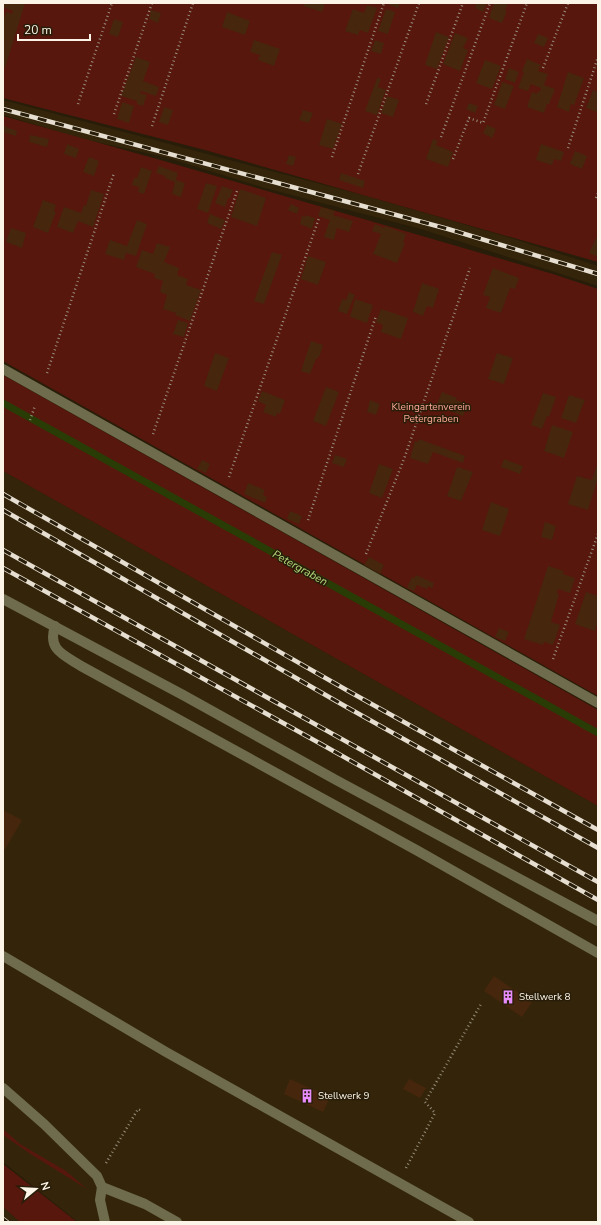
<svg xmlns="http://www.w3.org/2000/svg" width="601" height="1225" viewBox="0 0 601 1225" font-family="'Nunito Sans',sans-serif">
<rect width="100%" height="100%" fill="#281d09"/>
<g fill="#34250a">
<polygon points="3,100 366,196 514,239 598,266 598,286 421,229 265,188 165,157 87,140 3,115"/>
<polygon points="3,471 598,806 598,1222 78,1222 3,1162"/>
<polygon points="3,1207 20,1222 3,1222"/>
</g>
<g fill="#58170d">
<polygon points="3,3 598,3 598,262 205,150 3,98"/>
<polygon points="3,116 164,161 553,274 598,289 598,696 3,361"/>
<polygon points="3,375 598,710 598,806 3,471"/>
<polygon points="3,1129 20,1144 66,1171 87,1189 32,1155 3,1135"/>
<polygon points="3,1164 77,1222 20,1222 3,1207"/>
</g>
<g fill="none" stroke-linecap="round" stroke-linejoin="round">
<polyline stroke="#293c05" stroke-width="7" points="3,403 598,733"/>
</g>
<g fill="#46260c">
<polygon points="3,3 25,3 5,68 3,68 3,21 6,12 12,14 13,11 3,7"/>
<polygon points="305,3 325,3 322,12 303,6"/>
<polygon points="385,3 400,3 398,8"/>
<polygon points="471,3 487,3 483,12 475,8 476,5"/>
<polygon points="494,3 508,3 505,11 507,11 502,23 489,18"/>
<polygon points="367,5 377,8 368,33 360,30 358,35 345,31 353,9 364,13"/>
<polygon points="386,9 395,12 388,34 378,31"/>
<polygon points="151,10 161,13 158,23 149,19"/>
<polygon points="227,12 250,21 245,35 222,27"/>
<polygon points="114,19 123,22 118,37 109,34"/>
<polygon points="436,32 449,37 437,69 425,65"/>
<polygon points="455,33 468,38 463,48 468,50 460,71 443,64"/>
<polygon points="538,34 548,38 544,47 534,43"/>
<polygon points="254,40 280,49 274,66 258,60 260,55 250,52"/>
<polygon points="375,40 384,43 381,54 371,51"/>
<polygon points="136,57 150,62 143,81 159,87 156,96 141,91 140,93 147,95 143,106 137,104 137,101 121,96"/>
<polygon points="527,59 541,65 538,71 548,74 544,85 555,89 549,104 547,104 544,113 527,107 532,92 537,94 538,91 540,92 541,88 531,84 528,91 518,88 524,72 522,71"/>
<polygon points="485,60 501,66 492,89 476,83"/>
<polygon points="509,68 519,72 515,83 505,79"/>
<polygon points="568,72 584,78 574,105 571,104 569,112 557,107"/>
<polygon points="377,78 381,79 378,87 386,90 377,115 365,111"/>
<polygon points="502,82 514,86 505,109 494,105"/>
<polygon points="593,90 598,92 597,112 586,108"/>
<polygon points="387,96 399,100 393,117 381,113"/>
<polygon points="122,102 134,106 129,123 117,119"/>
<polygon points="469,103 478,106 475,113 466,109"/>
<polygon points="164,107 173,110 168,125 159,122"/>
<polygon points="303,110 313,113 309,123 299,120"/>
<polygon points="327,119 342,124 333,149 319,145"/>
<polygon points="487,125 496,129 492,138 483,133"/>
<polygon points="4,126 17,131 16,136 3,132"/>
<polygon points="30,135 49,139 47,147 29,142"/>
<polygon points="433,139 438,141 436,145 453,152 448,167 426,159"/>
<polygon points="67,144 79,149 76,158 64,154"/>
<polygon points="541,144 564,152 561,161 554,159 552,165 536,160"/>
<polygon points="575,151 587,156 582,169 570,164"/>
<polygon points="289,155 296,157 293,166 286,164"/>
<polygon points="89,157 99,161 94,176 83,172"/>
<polygon points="159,166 178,173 176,180 185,183 181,197 172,194 175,182 165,178 165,176 156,173"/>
<polygon points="141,167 152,171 144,194 138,192 139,187 132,185 134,178 137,178"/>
<polygon points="341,173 365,181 363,188 339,180"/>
<polygon points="206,183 217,186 208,213 197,209"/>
<polygon points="222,186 233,190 230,198 228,198 225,207 215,203"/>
<polygon points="240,189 266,198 257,226 231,217"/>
<polygon points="91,190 104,194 93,227 78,221 73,233 57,227 64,207 81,213 84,205 86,206"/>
<polygon points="43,200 56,205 54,211 56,212 48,233 33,227"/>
<polygon points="291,204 299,208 297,214 288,210"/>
<polygon points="321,207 335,211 333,215 353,221 349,232 337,228 334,240 324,237 330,220 318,216"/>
<polygon points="210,214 225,220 221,229 207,223"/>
<polygon points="305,215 315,218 312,229 300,224 302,216 305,217"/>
<polygon points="137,220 147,224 136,256 126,253 124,260 105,254 110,240 127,246"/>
<polygon points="375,224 384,228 385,226 406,234 403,243 405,243 397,263 373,254 381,234 372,231"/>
<polygon points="11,228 26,233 22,248 6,242"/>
<polygon points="596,238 598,239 598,257 589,253"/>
<polygon points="157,243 170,247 164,262 179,268 177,275 188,279 186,285 201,290 190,321 175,315 176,313 163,309 167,295 160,292 163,281 154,278 155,274 136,267 142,250 153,254"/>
<polygon points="272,252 282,255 264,304 254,301"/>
<polygon points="308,256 326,262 318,285 301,279"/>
<polygon points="493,268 519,278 515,289 510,288 501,313 486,308 490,297 483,295"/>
<polygon points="422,283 439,289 433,308 427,306 423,316 413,312"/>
<polygon points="349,292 355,295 347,314 338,311 342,299 346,300"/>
<polygon points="355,299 373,305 367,323 350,317"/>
<polygon points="381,309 408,318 401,339 381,332 383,325 376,322"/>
<polygon points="178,320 188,323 184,337 173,334"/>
<polygon points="311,341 323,345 320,355 315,361 310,374 301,371"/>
<polygon points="215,353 229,358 217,391 204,386"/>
<polygon points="497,353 513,358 504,384 488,379"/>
<polygon points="326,387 339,392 326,426 313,421"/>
<polygon points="262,391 285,400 280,414 277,413 276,417 263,412 266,405 258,401"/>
<polygon points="442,392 457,398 456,400 468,404 463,416 436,406"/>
<polygon points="543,393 556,397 549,417 547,416 542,429 531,425"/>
<polygon points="569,395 585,400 576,423 561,418"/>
<polygon points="370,400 380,404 376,415 367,412"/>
<polygon points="552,425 573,432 564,458 544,451"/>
<polygon points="419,439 465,456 463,463 433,452 428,464 410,458 415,441 418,442"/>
<polygon points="335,455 347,459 344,467 332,463"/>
<polygon points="504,459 523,466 520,474 501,467"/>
<polygon points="202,460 210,464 206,473 197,469"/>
<polygon points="598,462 598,478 588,510 568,504 577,476 592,480"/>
<polygon points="379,464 393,469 382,498 369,493"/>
<polygon points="457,467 473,472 461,501 447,496"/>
<polygon points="248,483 265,490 263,495 267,497 265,503 244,494"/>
<polygon points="491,502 509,509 500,536 482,530"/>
<polygon points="290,511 302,516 299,524 287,519"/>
<polygon points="545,522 556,526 552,540 541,537"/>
<polygon points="369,557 384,565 380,574 364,565"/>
<polygon points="548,566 564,571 563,574 575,578 570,593 558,589 557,593 559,594 551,622 560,625 553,645 544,642 543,645 524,639"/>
<polygon points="416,575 434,583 432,588 428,586 427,589 417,585 414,591 407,588 412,577 414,578"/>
<polygon points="586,592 598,596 598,621 595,631 575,624"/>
<polygon points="499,628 509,632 505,641 495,637"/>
<polygon points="3,810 22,820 4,851 3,850"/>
<polygon points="494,976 532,1002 522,1017 484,991"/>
<polygon points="290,1079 330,1097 323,1112 284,1094"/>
<polygon points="409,1079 426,1088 420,1098 403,1089"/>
</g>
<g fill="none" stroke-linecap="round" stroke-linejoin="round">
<g stroke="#988f7f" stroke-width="2.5" stroke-dasharray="1 3" stroke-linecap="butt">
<polyline points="303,4 303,3"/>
<polyline points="543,68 568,3"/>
<polyline points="78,104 112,3"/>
<polyline points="426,104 463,3"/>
<polyline points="114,114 152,3"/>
<polyline points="152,126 193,3"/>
<polyline points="441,137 490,3"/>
<polyline points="568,148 598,57"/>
<polyline points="332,157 384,3"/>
<polyline points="453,159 469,118 483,123 527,3"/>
<polyline points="358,174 419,3"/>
<polyline points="596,198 598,193"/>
<polyline points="47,373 114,173"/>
<polyline points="30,420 35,406"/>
<polyline points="153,434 237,191"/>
<polyline points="229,477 319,218"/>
<polyline points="308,520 376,316"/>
<polyline points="366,554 404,459 470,268"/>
<polyline points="553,659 598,534"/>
<polyline points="106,1163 138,1109 142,1111"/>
<polyline points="406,1168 435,1113 425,1102 481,1004"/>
</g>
<g stroke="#6f6c4d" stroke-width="10">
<polyline points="3,369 598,703"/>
<polyline points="3,599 183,695 336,780 598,921"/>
<path d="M55,626C47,650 64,655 81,666L418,851L598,953"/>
<polyline points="3,956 166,1052 469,1222"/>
<polyline points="3,1088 44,1124 97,1176 102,1187 145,1204 177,1222"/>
<polyline points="102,1187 100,1200 105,1222"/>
</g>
<g stroke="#e6ded0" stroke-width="4.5">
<g id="rail">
<polyline points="3,109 448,229 598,274"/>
<polyline points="3,494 350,692 598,830"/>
<polyline points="3,510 343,705 598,848"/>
<polyline points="3,550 598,882"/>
<polyline points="3,568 321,744 598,900"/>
<polyline points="3,1219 7,1222"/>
</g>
</g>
<use href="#rail" stroke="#281d09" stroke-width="3" stroke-dasharray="9" stroke-linecap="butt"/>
</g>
<defs>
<g id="building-bare" transform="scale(1.08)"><path d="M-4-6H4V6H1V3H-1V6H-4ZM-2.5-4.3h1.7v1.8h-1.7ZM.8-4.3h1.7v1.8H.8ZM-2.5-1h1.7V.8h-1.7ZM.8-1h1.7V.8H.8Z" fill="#e98dfe" stroke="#281d09" stroke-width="2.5" paint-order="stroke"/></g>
</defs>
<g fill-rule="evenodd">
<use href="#building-bare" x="508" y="997"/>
<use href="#building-bare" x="307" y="1096"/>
</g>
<g text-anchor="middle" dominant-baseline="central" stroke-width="3" stroke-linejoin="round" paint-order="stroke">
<g font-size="10" fill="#fda896" stroke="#281d09">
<text x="431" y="407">Kleingartenverein<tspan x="431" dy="12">Petergraben</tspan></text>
</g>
<g font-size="10" fill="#fbf4e7" stroke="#281d09" text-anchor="start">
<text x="519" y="997">Stellwerk 8</text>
<text x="318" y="1096">Stellwerk 9</text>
</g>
<g font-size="11" font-style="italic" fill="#b4dd7d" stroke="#281d09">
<text transform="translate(300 568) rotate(29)">Petergraben</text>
</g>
</g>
<rect width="601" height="1225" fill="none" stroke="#fbf4e7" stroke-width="8"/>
<g transform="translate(36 1189) rotate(72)" stroke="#281d09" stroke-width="3" paint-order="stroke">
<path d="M0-3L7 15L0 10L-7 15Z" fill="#fbf4e7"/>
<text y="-6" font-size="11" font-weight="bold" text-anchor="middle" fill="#fbf4e7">N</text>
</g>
<path d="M18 34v6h72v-6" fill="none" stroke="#fbf4e7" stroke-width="2"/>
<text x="24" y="34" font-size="12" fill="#fbf4e7" stroke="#281d09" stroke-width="3" paint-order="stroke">20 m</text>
</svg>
